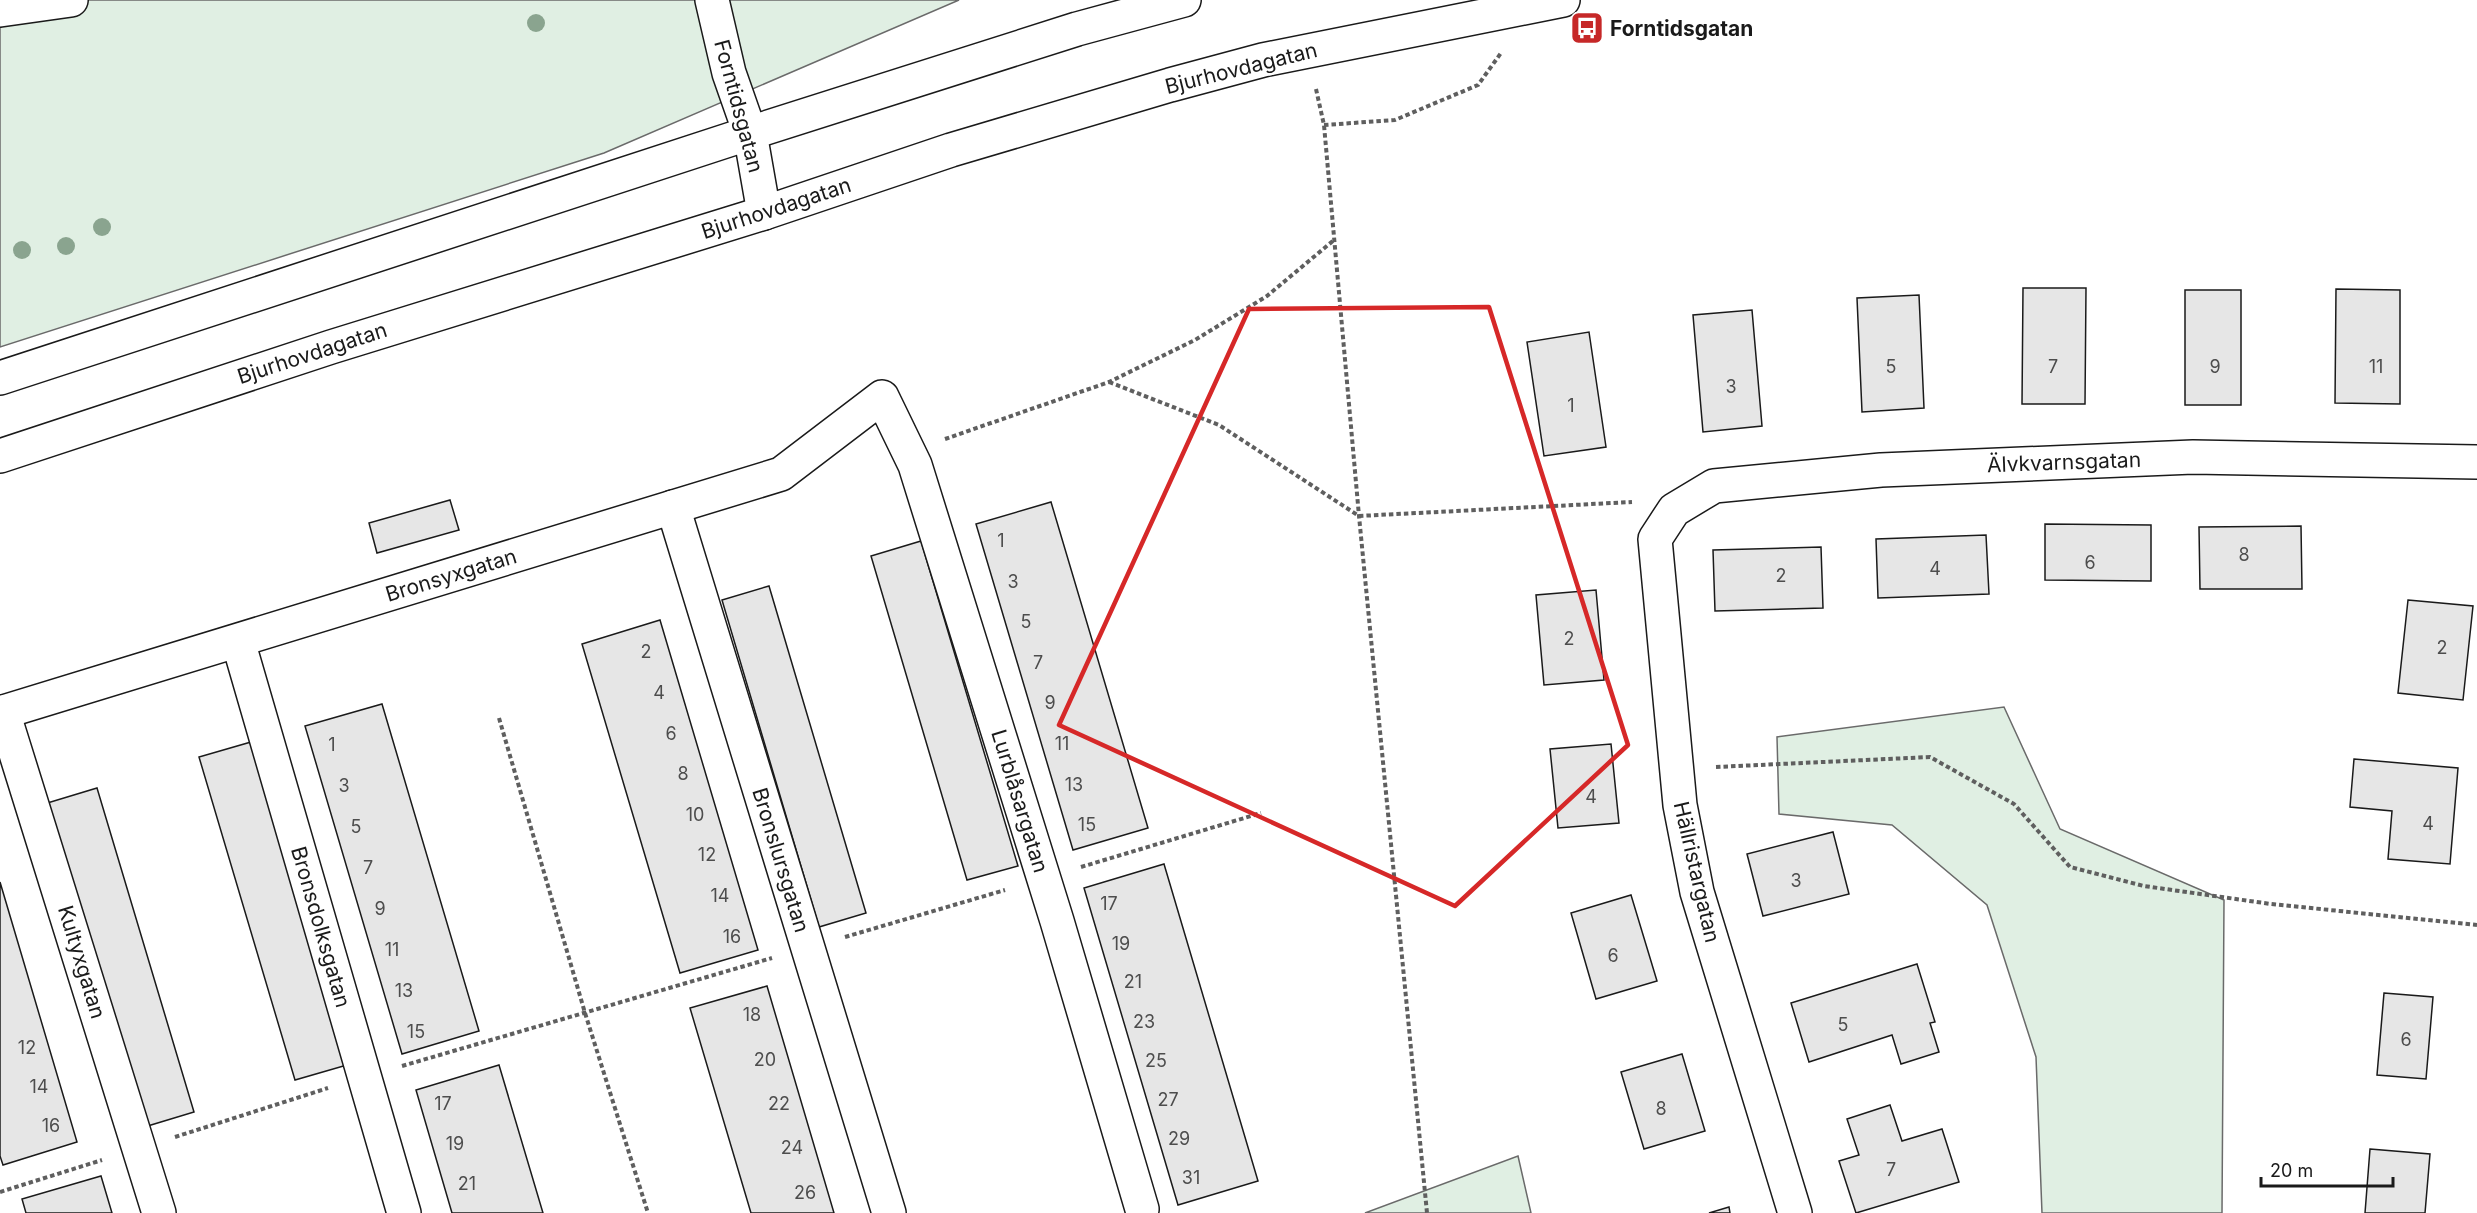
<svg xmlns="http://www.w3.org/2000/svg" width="2477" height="1213" viewBox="0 0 2477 1213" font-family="Inter,sans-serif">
<rect width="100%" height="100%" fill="#fff"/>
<g fill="#e0efe3" stroke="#6a6a6a" stroke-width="1.5">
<polygon points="0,0 959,0 604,153 0,347"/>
<polygon points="2004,707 2060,829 2224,900 2222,1213 2042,1213 2036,1057 1987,905 1892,825 1779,814 1777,737"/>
<polygon points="1518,1156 1531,1213 1365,1213"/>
</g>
<g fill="#e6e6e6" stroke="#1a1a1a" stroke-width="1.5">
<polygon points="2023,288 2086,288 2085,404 2022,404"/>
<polygon points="2336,289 2400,290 2400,404 2335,403"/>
<rect x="2185" y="290" width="56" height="115"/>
<polygon points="1919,295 1924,408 1862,412 1857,298"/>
<polygon points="1752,310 1762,426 1703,432 1693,315"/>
<polygon points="1589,332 1606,447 1544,456 1527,342"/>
<polygon points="450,500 459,530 377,553 369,523"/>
<polygon points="1051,502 1148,828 1073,850 976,524"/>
<polygon points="2045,524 2151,525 2151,581 2045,580"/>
<polygon points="2301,526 2302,589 2200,589 2199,527"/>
<polygon points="1986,535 1989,594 1878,598 1876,539"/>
<polygon points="921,541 1018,866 967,880 871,556"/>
<polygon points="1821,547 1823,608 1715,611 1713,550"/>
<polygon points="769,586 866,913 819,927 722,600"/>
<polygon points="1596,590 1604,680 1544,685 1536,595"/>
<polygon points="2408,600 2473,606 2463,700 2398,693"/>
<polygon points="660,620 758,950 680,973 582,644"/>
<polygon points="382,704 479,1031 402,1054 305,726"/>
<polygon points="251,742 347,1065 295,1080 199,757"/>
<polygon points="1611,744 1619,823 1558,828 1550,749"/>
<polygon points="2354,759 2458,768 2450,864 2388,859 2392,811 2350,807"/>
<polygon points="97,788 194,1112 141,1128 44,804"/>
<polygon points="1833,832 1849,894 1763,916 1747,854"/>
<polygon points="1164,864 1258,1181 1178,1205 1084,888"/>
<polygon points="0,882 77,1142 3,1165 0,1156"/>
<polygon points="1631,895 1657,981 1596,999 1571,913"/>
<polygon points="1917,964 1935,1022 1930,1023 1939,1052 1901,1064 1892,1035 1809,1062 1791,1003"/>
<polygon points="767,986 834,1213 751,1213 690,1008"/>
<polygon points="2384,993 2433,997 2426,1079 2377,1075"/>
<polygon points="1682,1054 1705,1131 1644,1149 1621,1072"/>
<polygon points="499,1065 543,1213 452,1213 416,1090"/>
<polygon points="1890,1105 1902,1141 1942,1129 1959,1182 1856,1213 1839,1161 1859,1155 1847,1119"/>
<polygon points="2370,1149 2430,1154 2425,1213 2365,1213"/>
<polygon points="101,1176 112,1213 26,1213 22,1199"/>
<polygon points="1729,1207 1730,1213 1709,1213"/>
</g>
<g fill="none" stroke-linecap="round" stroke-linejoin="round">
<g stroke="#1a1a1a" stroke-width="36">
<g id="street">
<polyline points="712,0 729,73 750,133 764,213"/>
<polyline points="0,10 71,0"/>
<polyline points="673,507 889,1213"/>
<polyline points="238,641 404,1213"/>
<polyline points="3,712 159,1213"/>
<polyline points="0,713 781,474 882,397 915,465 1057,921 1142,1209"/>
<polyline points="1795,1213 1697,892 1680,805 1655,539 1674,510 1714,486 1881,470 2193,457 2477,462"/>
</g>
</g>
<g stroke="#1a1a1a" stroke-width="36">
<g id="secondary">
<polyline points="0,378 750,133 1077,29 1184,0"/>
<polyline points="0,456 331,347 764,213 951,150 1170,85 1263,60 1563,0"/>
</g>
</g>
<g stroke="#5f5f5f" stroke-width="4" stroke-dasharray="4.5 3" stroke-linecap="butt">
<polyline points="1316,89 1324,125 1359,516 1427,1213"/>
<polyline points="1324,125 1395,120 1478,85 1501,53"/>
<polyline points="1109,382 1219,425 1359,516 1632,502"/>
<polyline points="945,439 1109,382 1195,340 1267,296 1334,240"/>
<polyline points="499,718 585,1013 648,1213"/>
<polyline points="1716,767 1930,757 2014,804 2070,867 2144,886 2271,904 2477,925"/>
<polyline points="1081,867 1261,813"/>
<polyline points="845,937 1005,890"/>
<polyline points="402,1066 772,958"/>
<polyline points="175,1137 328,1088"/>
<polyline points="0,1192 102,1160"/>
</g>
<use href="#street" stroke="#fff" stroke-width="33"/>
<use href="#secondary" stroke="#fff" stroke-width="33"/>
</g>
<g fill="#8aa48f">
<circle cx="536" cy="23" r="9"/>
<circle cx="102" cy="227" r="9"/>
<circle cx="66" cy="246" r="9"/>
<circle cx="22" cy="250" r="9"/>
</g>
<path fill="none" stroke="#d62828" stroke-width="4.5" stroke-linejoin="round" d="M1489,307L1628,745L1455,906L1059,725L1249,309Z"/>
<defs>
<g id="bus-square" transform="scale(1.725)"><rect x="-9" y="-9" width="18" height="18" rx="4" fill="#c62828" stroke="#fff"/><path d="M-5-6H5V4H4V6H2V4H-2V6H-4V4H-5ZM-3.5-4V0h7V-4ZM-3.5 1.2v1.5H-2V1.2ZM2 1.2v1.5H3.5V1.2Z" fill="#fff"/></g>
</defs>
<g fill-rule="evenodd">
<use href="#bus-square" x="1587" y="28"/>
</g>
<g text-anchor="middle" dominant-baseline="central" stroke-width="4.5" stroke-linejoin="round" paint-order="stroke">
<g font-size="18" fill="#4d4d4d">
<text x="1891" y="366">5</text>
<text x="2053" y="366">7</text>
<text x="2215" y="366">9</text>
<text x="2376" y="366">11</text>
<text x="1731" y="386">3</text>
<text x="1571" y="405">1</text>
<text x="1001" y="540">1</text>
<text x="2244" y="554">8</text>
<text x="2090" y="562">6</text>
<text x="1935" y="568">4</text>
<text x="1781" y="575">2</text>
<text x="1013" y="581">3</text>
<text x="1026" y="621">5</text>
<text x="1569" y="638">2</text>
<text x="2442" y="647">2</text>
<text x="646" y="651">2</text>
<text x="1038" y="662">7</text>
<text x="659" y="692">4</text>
<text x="1050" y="702">9</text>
<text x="671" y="733">6</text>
<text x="1062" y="743">11</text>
<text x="332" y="744">1</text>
<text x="683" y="773">8</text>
<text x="1074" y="784">13</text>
<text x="344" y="785">3</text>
<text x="1591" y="796">4</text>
<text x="695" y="814">10</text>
<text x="2428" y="823">4</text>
<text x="1087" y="824">15</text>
<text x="356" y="826">5</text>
<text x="707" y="854">12</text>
<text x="368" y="867">7</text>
<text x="1796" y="880">3</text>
<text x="720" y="895">14</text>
<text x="1109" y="903">17</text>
<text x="380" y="908">9</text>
<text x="732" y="936">16</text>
<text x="1121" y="943">19</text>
<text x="392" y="949">11</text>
<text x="1613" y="955">6</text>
<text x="1133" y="981">21</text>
<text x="404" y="990">13</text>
<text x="752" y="1014">18</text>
<text x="1144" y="1021">23</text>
<text x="1843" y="1024">5</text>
<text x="416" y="1031">15</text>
<text x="2406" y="1039">6</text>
<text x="27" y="1047">12</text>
<text x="765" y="1059">20</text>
<text x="1156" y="1060">25</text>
<text x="39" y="1086">14</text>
<text x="1168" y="1099">27</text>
<text x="443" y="1103">17</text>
<text x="779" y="1103">22</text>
<text x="1661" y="1108">8</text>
<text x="51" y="1125">16</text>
<text x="1179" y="1138">29</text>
<text x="455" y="1143">19</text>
<text x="792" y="1147">24</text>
<text x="1891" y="1169">7</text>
<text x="1191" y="1177">31</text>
<text x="467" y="1183">21</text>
<text x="805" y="1192">26</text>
</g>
<g font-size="21" font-weight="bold" fill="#1a1a1a" stroke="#fff" text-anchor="start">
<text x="1610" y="28">Forntidsgatan</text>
</g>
<g font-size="21" fill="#1a1a1a" stroke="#fff">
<text transform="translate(1241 68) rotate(-14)">Bjurhovdagatan</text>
<text transform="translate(739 106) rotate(75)">Forntidsgatan</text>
<text transform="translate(776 208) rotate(-18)">Bjurhovdagatan</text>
<text transform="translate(312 353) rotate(-18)">Bjurhovdagatan</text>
<text transform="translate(2064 462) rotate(-2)">Älvkvarnsgatan</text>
<text transform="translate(451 575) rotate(-17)">Bronsyxgatan</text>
<text transform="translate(1020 801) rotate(73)">Lurblåsargatan</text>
<text transform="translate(781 860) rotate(73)">Bronslursgatan</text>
<text transform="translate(1697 872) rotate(77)">Hällristargatan</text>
<text transform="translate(321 927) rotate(74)">Bronsdolksgatan</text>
<text transform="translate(82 962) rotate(73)">Kultyxgatan</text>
</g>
</g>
<path d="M2261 1177v9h132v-9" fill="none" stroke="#1a1a1a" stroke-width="3"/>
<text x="2270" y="1177" font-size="18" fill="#1a1a1a" stroke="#ffffff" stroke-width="4.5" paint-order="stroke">20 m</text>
</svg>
